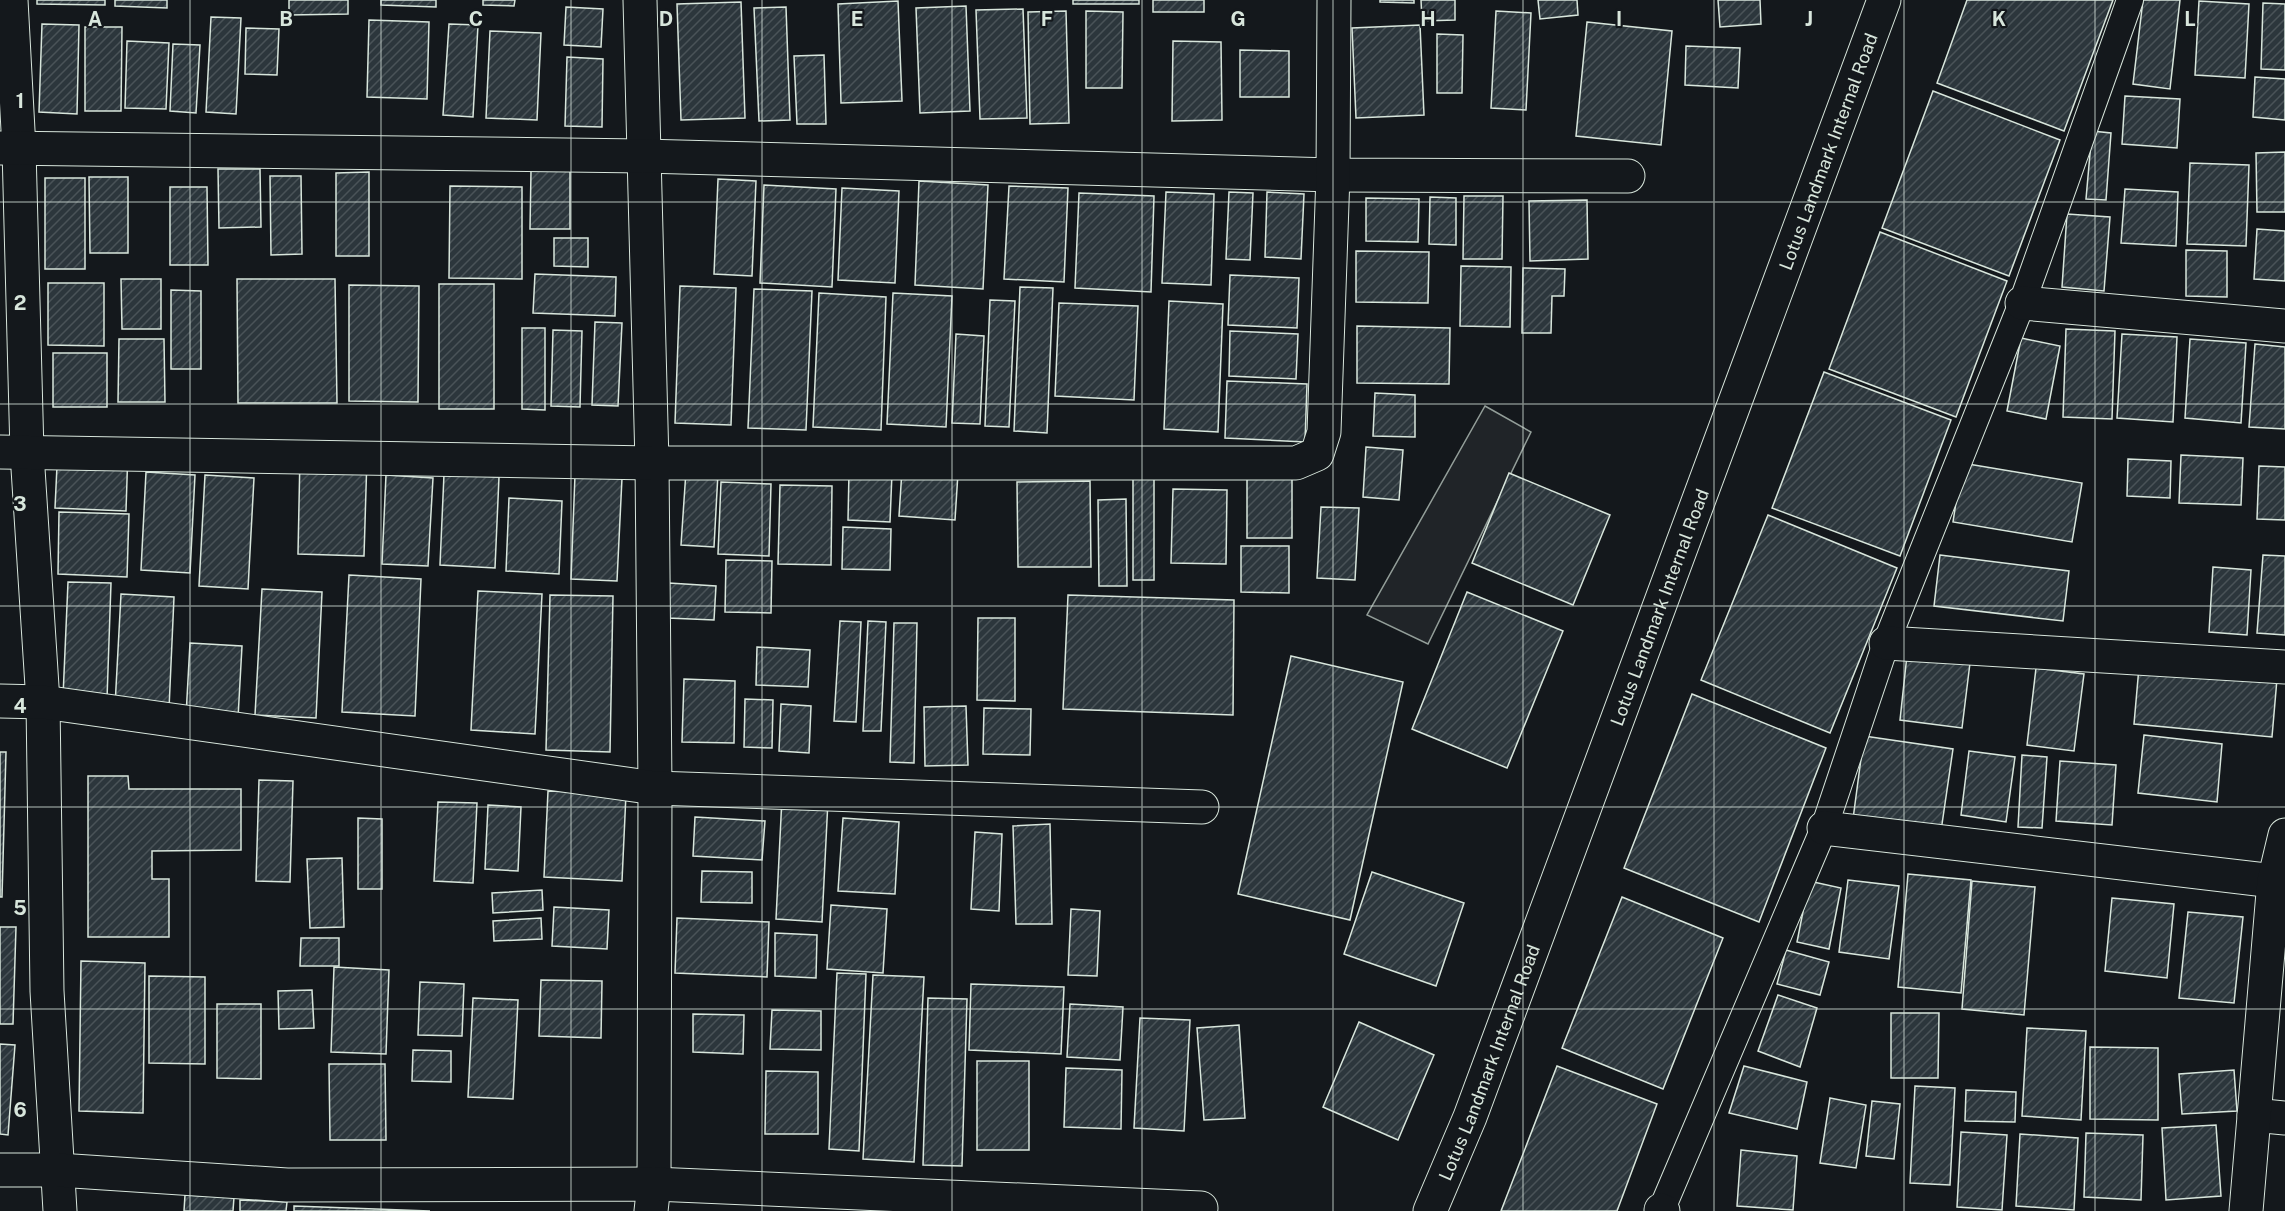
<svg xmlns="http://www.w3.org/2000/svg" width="2285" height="1211" viewBox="0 0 2285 1211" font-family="'Public Sans',sans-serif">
<defs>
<pattern id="building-hatch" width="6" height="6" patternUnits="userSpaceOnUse" patternTransform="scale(1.5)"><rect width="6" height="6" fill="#2c363c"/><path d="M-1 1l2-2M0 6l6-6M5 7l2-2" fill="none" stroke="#4a5358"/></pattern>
</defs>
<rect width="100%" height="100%" fill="#14181c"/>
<polygon fill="#202428" stroke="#939e99" stroke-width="1.5" points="1485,406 1531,432 1428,644 1367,615"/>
<g fill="url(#building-hatch)" stroke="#d8e6dc" stroke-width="1.5">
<polygon points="37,0 105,0 105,5 37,4"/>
<polygon points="115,0 167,0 167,8 115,6"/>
<polygon points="289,0 348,0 348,14 289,15"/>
<polygon points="381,0 436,0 436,7 381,5"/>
<polygon points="483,0 515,0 514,6 483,5"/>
<rect x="1073" y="0" width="66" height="4"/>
<rect x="1153" y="0" width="51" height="12"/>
<polygon points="1380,0 1414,0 1414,3 1380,2"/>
<polygon points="1421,0 1455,0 1455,20 1422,21"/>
<polygon points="1538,0 1577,0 1578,15 1540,19"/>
<polygon points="1718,0 1760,0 1761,24 1720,27"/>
<polygon points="1967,0 2113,0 2064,131 1937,83"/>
<polygon points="2143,0 2180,0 2170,89 2133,84"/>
<polygon points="898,1 902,101 841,103 838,4"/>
<polygon points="2199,1 2249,4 2245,78 2195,75"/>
<polygon points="741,2 745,118 681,120 677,4"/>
<polygon points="2263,3 2285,4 2285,70 2261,69"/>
<polygon points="966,6 970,111 920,113 916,8"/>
<polygon points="566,7 603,9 601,47 564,45"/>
<polygon points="786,7 790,120 759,121 754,8"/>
<polygon points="1023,9 1027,118 980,119 976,10"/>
<polygon points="1066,11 1069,123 1030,124 1028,12"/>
<polygon points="1086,11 1123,12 1122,88 1086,88"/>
<polygon points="1496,11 1531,13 1526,110 1491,108"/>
<polygon points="211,17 241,18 236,114 206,112"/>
<polygon points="369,20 429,22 427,99 367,97"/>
<polygon points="1587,22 1672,31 1661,145 1576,136"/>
<polygon points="42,24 79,25 77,114 39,112"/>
<polygon points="449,24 478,25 473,117 443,115"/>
<polygon points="1420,25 1424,115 1356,118 1352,28"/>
<polygon points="85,27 122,27 121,111 85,111"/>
<polygon points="246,28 279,29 277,75 245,74"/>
<polygon points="490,31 541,33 537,120 486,118"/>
<polygon points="1437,34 1463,35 1462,93 1437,93"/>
<polygon points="127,41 169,43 166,109 125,108"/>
<polygon points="1173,41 1221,42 1222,120 1172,121"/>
<polygon points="173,44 200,45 196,113 170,111"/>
<polygon points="1686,46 1740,48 1738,88 1685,85"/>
<polygon points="1240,50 1289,51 1289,97 1240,97"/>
<polygon points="824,55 826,124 797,124 794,56"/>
<polygon points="567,57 603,59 602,127 565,126"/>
<polygon points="2255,77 2285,79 2285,120 2253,117"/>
<polygon points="1933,91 2060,140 2009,276 1882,228"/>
<polygon points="2125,96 2180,99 2177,148 2122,144"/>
<polygon points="2092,131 2111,133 2106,200 2086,199"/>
<polygon points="2285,152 2285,212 2257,212 2256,153"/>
<polygon points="2190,163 2249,165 2246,246 2187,244"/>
<polygon points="218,169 260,169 261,227 219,228"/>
<polygon points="531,171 570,171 570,229 530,229"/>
<polygon points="369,172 369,256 336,256 336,173"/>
<polygon points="270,176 301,176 302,254 271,255"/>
<polygon points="89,177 128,177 128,253 90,253"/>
<rect x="45" y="178" width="40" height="91"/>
<polygon points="718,179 756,181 752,276 714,274"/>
<polygon points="919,181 988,185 983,289 915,285"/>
<polygon points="764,185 836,189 832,287 760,283"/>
<polygon points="450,186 522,187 522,279 449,278"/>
<polygon points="1009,186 1068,188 1064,282 1004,279"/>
<polygon points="170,187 207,187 208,265 170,265"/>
<polygon points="842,188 899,191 895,283 838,280"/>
<polygon points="2125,189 2178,192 2176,246 2121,243"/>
<polygon points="1166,192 1214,194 1211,285 1162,283"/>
<polygon points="1229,192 1253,193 1250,260 1226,259"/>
<polygon points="1267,192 1304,194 1301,259 1265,257"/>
<polygon points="1079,193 1154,196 1151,292 1075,288"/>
<polygon points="1464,196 1503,196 1502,259 1463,259"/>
<polygon points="1430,197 1456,198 1456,245 1429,244"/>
<polygon points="1366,198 1419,199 1418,242 1366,241"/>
<polygon points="1587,200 1588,259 1530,261 1529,201"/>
<polygon points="2067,214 2110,217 2104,291 2062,287"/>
<polygon points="2257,229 2285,231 2285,281 2254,279"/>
<polygon points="1880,232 2007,281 1956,417 1829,369"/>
<polygon points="554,238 588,238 588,267 554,266"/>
<polygon points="2186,250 2227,251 2227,297 2186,296"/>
<polygon points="1356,251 1429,252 1428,303 1356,302"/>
<polygon points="1461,266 1511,267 1510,327 1460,326"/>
<polygon points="1523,268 1565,269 1564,296 1552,296 1551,333 1522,333"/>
<polygon points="535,274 616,277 615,316 533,313"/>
<polygon points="1230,275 1299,278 1297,328 1228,325"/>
<polygon points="121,279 161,279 161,329 122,329"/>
<polygon points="237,279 335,279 337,403 238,403"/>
<polygon points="48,283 104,283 104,346 48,345"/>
<rect x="439" y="284" width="55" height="125"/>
<polygon points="349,285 419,286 418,402 349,401"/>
<polygon points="680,286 736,288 731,425 675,423"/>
<polygon points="1020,287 1053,288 1047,433 1014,431"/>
<polygon points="754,289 812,291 806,430 748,428"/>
<polygon points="171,290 201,291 201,369 171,369"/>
<polygon points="819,293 886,297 881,430 813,427"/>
<polygon points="893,293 952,296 946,427 887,424"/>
<polygon points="990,300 1015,301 1009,427 985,426"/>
<polygon points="1169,301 1223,304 1218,432 1164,429"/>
<polygon points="1059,303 1138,306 1134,400 1055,396"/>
<polygon points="595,322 622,323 618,406 592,405"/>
<polygon points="1357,326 1450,328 1449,384 1357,383"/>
<polygon points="522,328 545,328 545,410 522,409"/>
<polygon points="2066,329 2115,331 2112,419 2063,417"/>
<polygon points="553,330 582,331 580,407 551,406"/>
<polygon points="1230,331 1298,334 1296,379 1229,376"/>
<polygon points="956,334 984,336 980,424 952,423"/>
<polygon points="2122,334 2177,337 2173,422 2117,418"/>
<polygon points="2021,338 2060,346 2046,419 2007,411"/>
<polygon points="119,339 164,339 165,402 118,402"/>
<polygon points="2190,339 2246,343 2241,423 2185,418"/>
<polygon points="2255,344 2285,347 2285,429 2249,427"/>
<rect x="53" y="353" width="54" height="54"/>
<polygon points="1824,372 1951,420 1900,556 1772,508"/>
<polygon points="1227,381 1307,384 1305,442 1225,438"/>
<polygon points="1375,393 1415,395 1415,437 1373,436"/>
<polygon points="58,445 128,449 126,511 55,508"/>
<polygon points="1366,447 1403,450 1399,500 1363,497"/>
<polygon points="300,455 367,457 364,556 298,554"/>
<polygon points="2181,455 2243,458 2241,505 2179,503"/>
<polygon points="2128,459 2171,461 2170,498 2127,496"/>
<polygon points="1962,463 2082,483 2072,542 1953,522"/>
<polygon points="2259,466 2285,467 2285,520 2257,519"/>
<polygon points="902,470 958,473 955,520 899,516"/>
<polygon points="686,471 718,473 714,547 681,545"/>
<polygon points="146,472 195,475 190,573 141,570"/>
<polygon points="849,472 892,473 890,522 848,520"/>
<polygon points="1509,473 1610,515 1573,605 1472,563"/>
<polygon points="444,474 499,477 495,568 440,565"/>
<polygon points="205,475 254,478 248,589 199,586"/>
<polygon points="386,475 433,478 428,566 382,564"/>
<polygon points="575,475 622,478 617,581 571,579"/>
<rect x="1133" y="476" width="21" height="104"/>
<rect x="1247" y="476" width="45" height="62"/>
<polygon points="1090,481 1091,567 1018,567 1017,482"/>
<polygon points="721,482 771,484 769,556 718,554"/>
<polygon points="780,485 832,486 831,565 778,564"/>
<polygon points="1173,489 1227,490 1226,564 1171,563"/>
<polygon points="509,498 562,501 559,574 506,571"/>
<polygon points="1126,499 1127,586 1099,586 1098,500"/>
<polygon points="1321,507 1359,508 1355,580 1317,578"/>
<polygon points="59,512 129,514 127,577 58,574"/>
<polygon points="1768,515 1897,568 1830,733 1701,680"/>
<polygon points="843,527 891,529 890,570 842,569"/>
<polygon points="1241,546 1289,546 1289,593 1241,592"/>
<polygon points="1940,555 2069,571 2063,621 1934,606"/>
<polygon points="2263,555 2285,556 2285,635 2257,633"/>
<polygon points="726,560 772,561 771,613 725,612"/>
<polygon points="2213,567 2251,570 2247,635 2209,632"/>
<polygon points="349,575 421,579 415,716 342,712"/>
<polygon points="68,582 111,583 107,699 63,697"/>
<polygon points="669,583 716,586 714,620 668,618"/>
<polygon points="262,589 322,592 316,718 255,715"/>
<polygon points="478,591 542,594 535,734 471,730"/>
<polygon points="1467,592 1563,631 1507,768 1412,729"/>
<polygon points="121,594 174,597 169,709 115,706"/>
<polygon points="550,595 613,596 610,752 546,750"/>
<polygon points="1068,595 1234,600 1233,715 1063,709"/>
<polygon points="978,618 1015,618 1015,701 977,700"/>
<polygon points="840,621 861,622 856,722 834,721"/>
<polygon points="868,621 886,622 881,731 863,731"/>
<polygon points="894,623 917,623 914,763 890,762"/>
<polygon points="190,643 242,646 238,718 186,716"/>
<polygon points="757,647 810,650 808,687 756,685"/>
<polygon points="1907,655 1970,663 1962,728 1900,720"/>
<polygon points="1291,656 1403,682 1350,920 1238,894"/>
<polygon points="2139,667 2277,679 2272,737 2134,724"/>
<polygon points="2036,668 2084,674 2074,751 2027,745"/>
<polygon points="684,679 735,681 734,743 682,742"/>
<polygon points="1692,694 1826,748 1759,922 1624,868"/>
<polygon points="745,699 773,700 772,748 744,747"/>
<polygon points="781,704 811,706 809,753 779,751"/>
<polygon points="966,706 968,765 925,766 924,707"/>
<polygon points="984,708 1031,709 1030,755 983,754"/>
<polygon points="2144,735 2222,744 2217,802 2138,793"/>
<polygon points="1864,736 1953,749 1941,831 1853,819"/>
<polygon points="1969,751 2015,757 2006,822 1961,815"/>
<polygon points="0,752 6,752 2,897 0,897"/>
<polygon points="2022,755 2047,757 2042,828 2018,827"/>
<polygon points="2060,761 2116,765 2112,825 2056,821"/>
<polygon points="88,776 128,776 129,789 241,789 241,850 152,851 152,879 169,879 169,937 88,937"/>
<polygon points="259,780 293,781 290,882 256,881"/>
<polygon points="548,791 626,794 622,881 544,877"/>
<polygon points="782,797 828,800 822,922 776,919"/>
<polygon points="438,802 477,803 473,883 434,881"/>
<polygon points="488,805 521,807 518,871 485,869"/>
<polygon points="695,817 765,821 762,860 693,856"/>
<polygon points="358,818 382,819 382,889 358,889"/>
<polygon points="843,818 899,822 895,894 838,891"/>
<polygon points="1050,824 1052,924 1016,924 1013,826"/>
<polygon points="975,832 1002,834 999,911 971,909"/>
<polygon points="342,858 344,927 310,928 307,859"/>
<polygon points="702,871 752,872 752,903 701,902"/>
<polygon points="1372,872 1464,903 1436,986 1344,954"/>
<polygon points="1908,874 1971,880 1961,993 1898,987"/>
<polygon points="1848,880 1899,886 1889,959 1839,952"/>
<polygon points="1809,881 1841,888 1829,949 1797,942"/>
<polygon points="1972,881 2035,887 2024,1015 1962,1009"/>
<polygon points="542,890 543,910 493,913 492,893"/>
<polygon points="1622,897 1723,938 1663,1089 1562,1048"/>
<polygon points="2112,898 2174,904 2167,978 2105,971"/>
<polygon points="831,905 887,909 883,973 827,969"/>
<polygon points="554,907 609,910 607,949 552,946"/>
<polygon points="1071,909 1100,911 1097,976 1068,975"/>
<polygon points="2188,912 2243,917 2234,1003 2179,998"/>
<polygon points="541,918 542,939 494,941 493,921"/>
<polygon points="677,918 769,922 767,977 675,973"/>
<polygon points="0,927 16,927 13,1024 0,1024"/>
<polygon points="775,933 817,935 816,978 775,976"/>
<polygon points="301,938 339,938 339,966 300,966"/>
<polygon points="1786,950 1829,962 1820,995 1777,984"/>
<polygon points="81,961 145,963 143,1113 79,1111"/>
<polygon points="334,967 389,970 386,1054 331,1052"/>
<polygon points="837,973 866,974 859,1151 829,1149"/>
<polygon points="873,975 924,977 914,1162 863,1159"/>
<polygon points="149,976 205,977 205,1064 149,1063"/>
<polygon points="541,980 602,981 601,1038 539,1036"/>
<polygon points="420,982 464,984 462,1036 418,1035"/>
<polygon points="971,984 1064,987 1061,1054 969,1050"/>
<polygon points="312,990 314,1028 279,1029 278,991"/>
<polygon points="1778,995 1817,1008 1800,1067 1758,1051"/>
<polygon points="473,998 518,1000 513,1099 468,1097"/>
<polygon points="928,998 967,999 962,1166 923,1165"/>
<polygon points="217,1004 261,1004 261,1079 217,1078"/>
<polygon points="1070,1004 1123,1007 1120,1060 1067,1057"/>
<polygon points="772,1010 821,1011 821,1050 770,1049"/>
<polygon points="1891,1013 1939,1013 1938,1078 1891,1078"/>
<polygon points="693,1014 744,1015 743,1054 693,1052"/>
<polygon points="1140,1018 1190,1020 1184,1131 1134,1128"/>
<polygon points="1359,1022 1434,1055 1398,1140 1323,1107"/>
<polygon points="1239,1025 1245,1118 1204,1120 1197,1028"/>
<polygon points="2027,1028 2086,1031 2081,1120 2022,1116"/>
<polygon points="0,1044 15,1045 8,1135 0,1134"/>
<polygon points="2090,1047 2158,1048 2158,1120 2090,1119"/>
<polygon points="413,1050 451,1051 451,1082 412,1081"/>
<rect x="977" y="1061" width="52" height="89"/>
<polygon points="329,1064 385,1064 386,1140 330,1140"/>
<polygon points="1557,1066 1657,1104 1617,1211 1501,1211"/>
<polygon points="1744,1066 1807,1082 1797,1129 1729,1113"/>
<polygon points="1066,1068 1122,1070 1121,1129 1064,1127"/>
<polygon points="2234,1070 2237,1111 2182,1114 2179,1074"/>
<polygon points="766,1071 818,1072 818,1134 765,1134"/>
<polygon points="1915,1086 1955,1088 1950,1185 1910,1183"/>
<polygon points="1966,1090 2016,1092 2015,1122 1965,1121"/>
<polygon points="1830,1098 1866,1105 1856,1168 1820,1163"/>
<polygon points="1872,1101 1900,1104 1894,1159 1866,1156"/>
<polygon points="2216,1125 2221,1196 2166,1200 2162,1128"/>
<polygon points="1961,1132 2007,1135 2002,1210 1957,1207"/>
<polygon points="2086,1133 2143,1135 2141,1200 2084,1197"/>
<polygon points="2020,1134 2078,1138 2074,1210 2016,1206"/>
<polygon points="1741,1150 1797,1156 1793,1210 1737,1206"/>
<polygon points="185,1195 234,1197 233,1211 184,1211"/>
<polygon points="240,1200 287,1202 286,1211 240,1211"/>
<polygon points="294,1206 430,1211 294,1211"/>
</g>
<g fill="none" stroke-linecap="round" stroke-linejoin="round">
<g stroke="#d8e6dc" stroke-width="28">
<polyline id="pedestrian" points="1661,1211 1824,828 1886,643 2022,303 2130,0"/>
</g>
<g stroke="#d8e6dc" stroke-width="35">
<g id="minor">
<polyline points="11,0 19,149 27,453 43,702 47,991 60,1211"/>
<polyline points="640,0 652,463 655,788 654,1184 651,1211"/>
<polyline points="0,148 643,156 1333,175 1628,176"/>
<polyline points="2022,303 2285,326"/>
<polyline points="0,452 652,463 1296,463 1317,454 1324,432 1333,175 1334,0"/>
<polyline points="1886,643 2285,667"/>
<polyline points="0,701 43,702 655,788 1202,807"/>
<polyline points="1824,828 2274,881"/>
<polyline points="2254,1115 2285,1118"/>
<polyline points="0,1170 58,1170 287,1185 654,1184 1201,1208"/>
<polyline points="1661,1210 1663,1211"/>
<path id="s1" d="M1430,1211L1470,1117L1884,0"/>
<polyline points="2246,1211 2274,881 2285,835"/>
</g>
</g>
<use href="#pedestrian" stroke="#14181c" stroke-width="26"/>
<use href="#minor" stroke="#14181c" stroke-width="33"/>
</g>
<path fill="none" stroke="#d8e6dc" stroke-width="1.5" stroke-opacity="0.55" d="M190,0V1211M381,0V1211M571,0V1211M762,0V1211M952,0V1211M1142,0V1211M1333,0V1211M1523,0V1211M1714,0V1211M1904,0V1211M2095,0V1211M0,202H2285M0,404H2285M0,606H2285M0,807H2285M0,1009H2285"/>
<g text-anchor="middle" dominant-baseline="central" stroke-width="4.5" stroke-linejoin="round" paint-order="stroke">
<g font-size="18" fill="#d8e6dc" stroke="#14181c">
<text stroke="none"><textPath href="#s1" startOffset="1132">Lotus Landmark Internal Road</textPath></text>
<text stroke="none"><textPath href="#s1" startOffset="646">Lotus Landmark Internal Road</textPath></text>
<text stroke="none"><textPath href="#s1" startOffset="160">Lotus Landmark Internal Road</textPath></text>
</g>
</g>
<g font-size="20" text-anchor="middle" font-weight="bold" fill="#d8e6dc" stroke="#14181c" stroke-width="4.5" stroke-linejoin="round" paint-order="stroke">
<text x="95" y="26">A</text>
<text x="286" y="26">B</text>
<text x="476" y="26">C</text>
<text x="666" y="26">D</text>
<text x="857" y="26">E</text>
<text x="1047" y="26">F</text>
<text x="1238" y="26">G</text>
<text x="1428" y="26">H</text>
<text x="1619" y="26">I</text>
<text x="1809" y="26">J</text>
<text x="1999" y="26">K</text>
<text x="2190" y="26">L</text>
<text x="20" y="108">1</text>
<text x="20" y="310">2</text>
<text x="20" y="511">3</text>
<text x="20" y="713">4</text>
<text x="20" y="915">5</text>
<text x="20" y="1117">6</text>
</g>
</svg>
